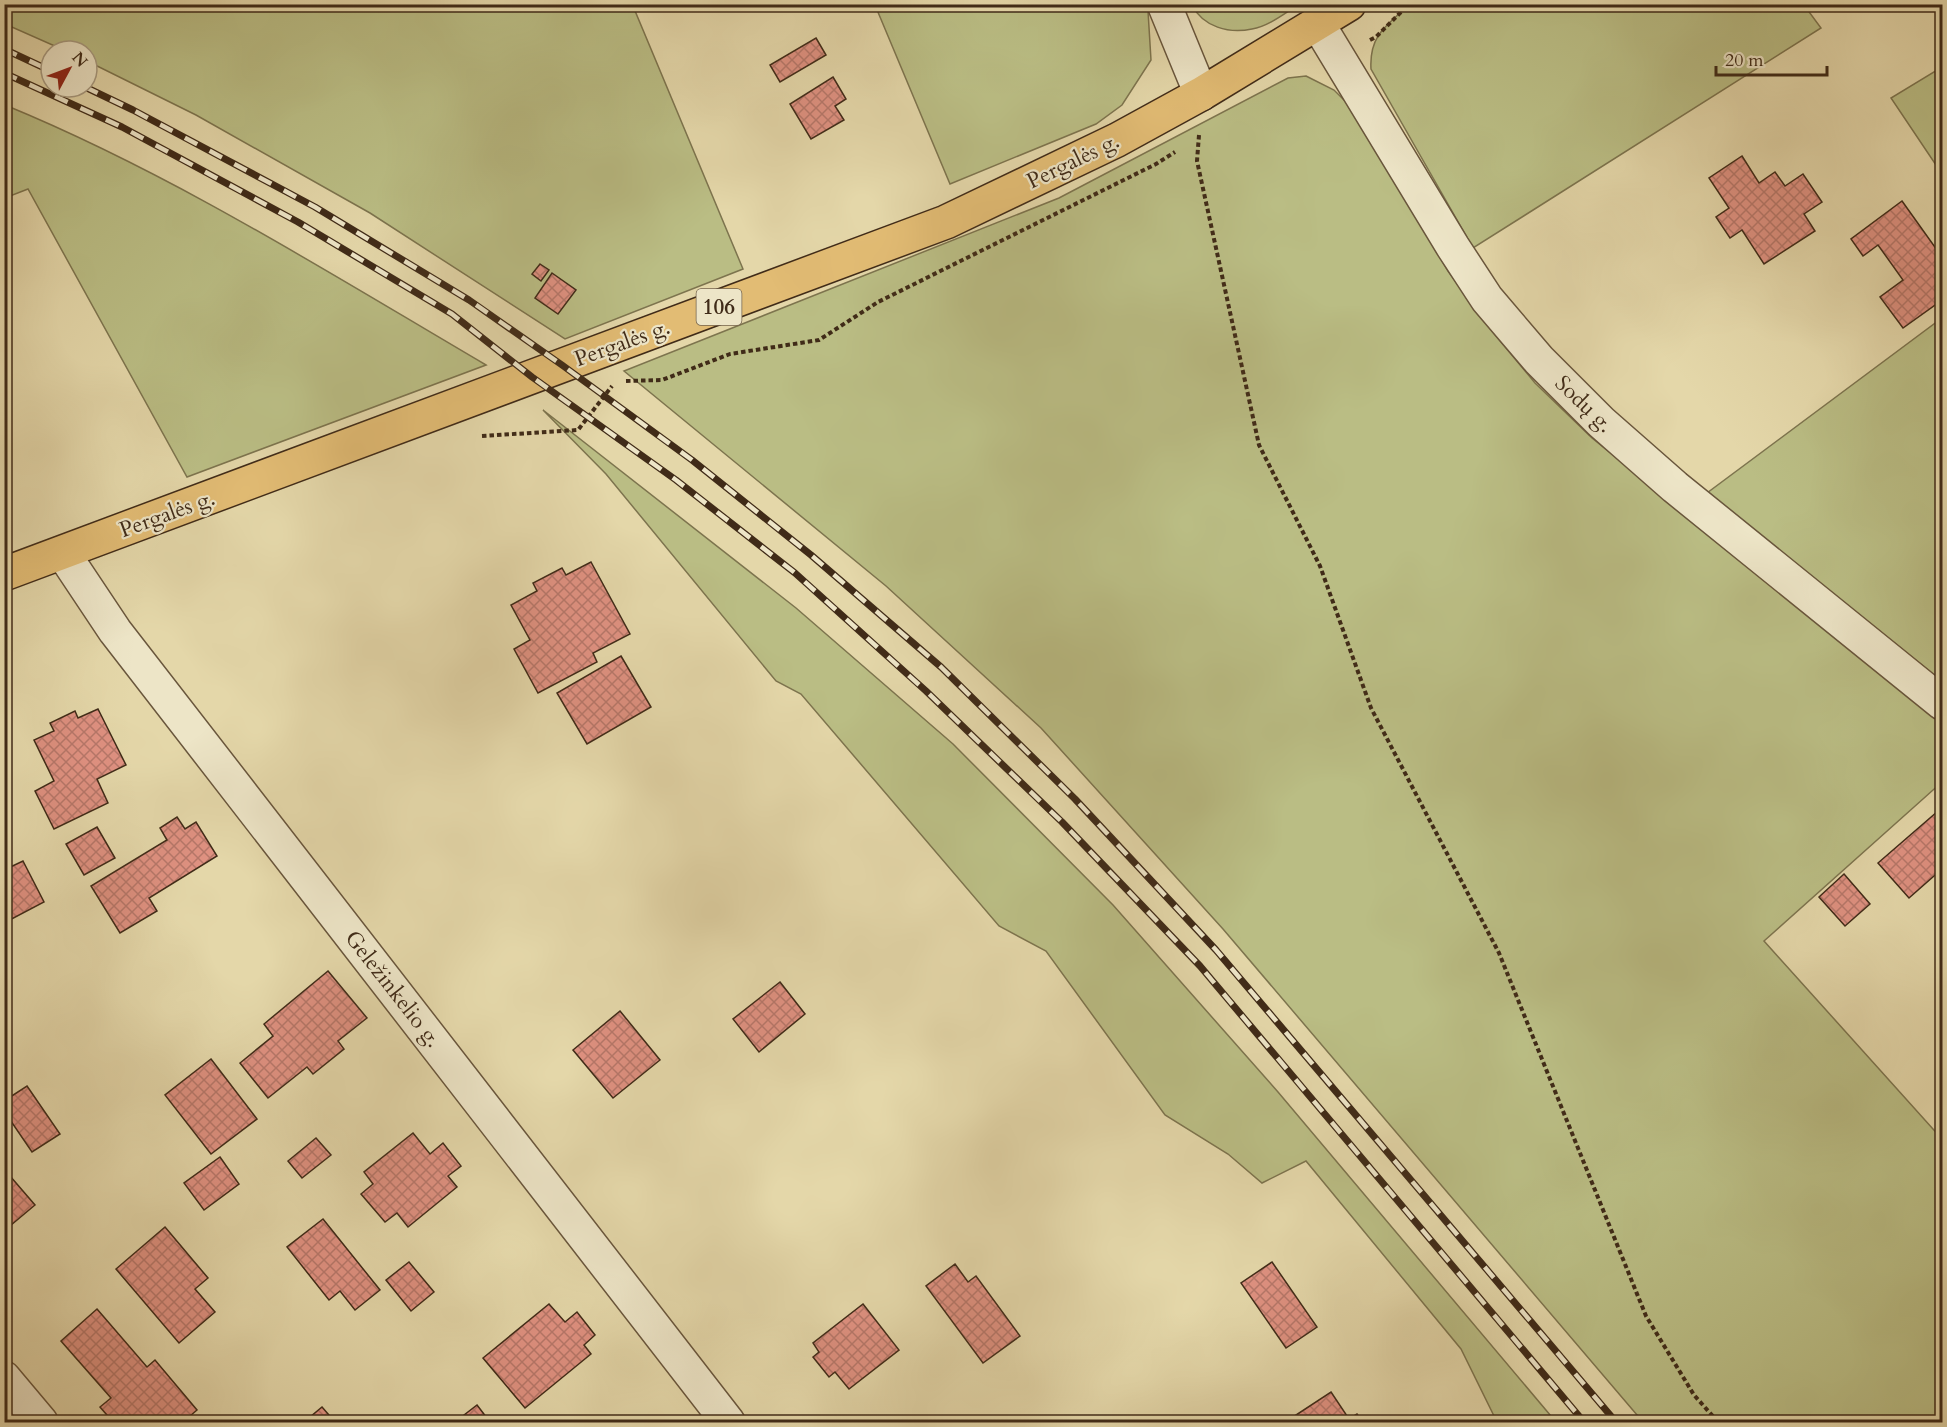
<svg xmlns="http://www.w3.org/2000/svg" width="1947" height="1427" viewBox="0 0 1947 1427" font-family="Cardo,serif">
<defs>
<pattern id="building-cross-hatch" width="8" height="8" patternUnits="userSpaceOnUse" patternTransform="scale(1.5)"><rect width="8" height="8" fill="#df9181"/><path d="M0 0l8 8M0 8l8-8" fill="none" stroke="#b67769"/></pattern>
</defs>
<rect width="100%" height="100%" fill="#e4d7a9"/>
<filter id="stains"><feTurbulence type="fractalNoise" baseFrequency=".00333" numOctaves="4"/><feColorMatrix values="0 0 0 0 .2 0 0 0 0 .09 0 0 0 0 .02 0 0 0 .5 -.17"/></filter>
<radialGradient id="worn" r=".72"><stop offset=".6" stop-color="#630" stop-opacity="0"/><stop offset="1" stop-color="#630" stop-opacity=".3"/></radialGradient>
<g fill="#babd84" stroke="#7d744e" stroke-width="1.5">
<polygon points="5,4 635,5 633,6 743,269 565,339 370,213 196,115 87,61 87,51 66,51 5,24"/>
<polygon points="875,5 1145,5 1148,11 1151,60 1122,105 1096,124 950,184"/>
<path d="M1192,5H1298C1285,13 1269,26 1252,29C1229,34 1203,27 1192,5Z"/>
<path d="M1409,5H1804L1821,28L1473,248L1371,69C1369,35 1387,25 1409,5Z"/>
<polygon points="1942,67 1942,174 1891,98"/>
<polygon points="1306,76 1334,90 1351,107 1448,271 1492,331 1535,383 1592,438 1942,722 1942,782 1764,941 1942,1139 1942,1422 1643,1422 1223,929 1041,728 886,586 624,371 1059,198 1288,78"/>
<path d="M5,105C173,174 329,273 486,365L187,477L28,189L5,198Z"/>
<polygon points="1942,318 1942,681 1707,493"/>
<polygon points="543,410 796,608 953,744 1113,905 1278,1092 1556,1422 1497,1422 1461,1349 1306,1161 1262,1183 1228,1154 1165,1115 1046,951 999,926 801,694 776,681 606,474"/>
</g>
<g fill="url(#building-cross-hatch)" stroke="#402b18" stroke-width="1.5">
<polygon points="816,38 826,55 780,82 770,65"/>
<polygon points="833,77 846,99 835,106 844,120 811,139 790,104"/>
<polygon points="1742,156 1759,183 1775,172 1785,186 1803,174 1822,202 1804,214 1815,231 1764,264 1742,230 1730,238 1716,217 1729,208 1709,178"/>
<polygon points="1902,201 1942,257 1942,300 1903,328 1880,297 1903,280 1878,245 1863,256 1851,239"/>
<polygon points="540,264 549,270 541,281 532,274"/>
<polygon points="552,273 576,290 558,314 535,298"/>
<polygon points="591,562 630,634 593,653 597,662 538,693 514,649 530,640 511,605 537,591 533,583 562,568 566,575"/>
<polygon points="621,656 651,707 587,744 557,693"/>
<polygon points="98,709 126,765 97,779 108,803 54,829 35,791 54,781 34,740 54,731 50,723 75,711 78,718"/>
<polygon points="1938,811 1942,816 1942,869 1909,898 1878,863"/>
<polygon points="177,817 185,829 196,822 217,856 149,898 157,911 120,933 91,886 167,840 160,828"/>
<polygon points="97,827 115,858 84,875 66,844"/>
<polygon points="23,861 44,902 4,923 4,870"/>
<polygon points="1844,874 1870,904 1845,926 1819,897"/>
<polygon points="328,971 367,1018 338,1041 344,1049 313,1074 307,1067 268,1098 240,1063 273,1036 264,1024"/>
<polygon points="780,982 805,1014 759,1052 733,1019"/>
<polygon points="620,1011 660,1060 613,1098 573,1050"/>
<polygon points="211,1059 257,1119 211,1154 165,1095"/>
<polygon points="27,1086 60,1134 32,1152 4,1111 4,1101"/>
<polygon points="413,1133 430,1154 443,1143 461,1166 448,1176 457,1187 408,1227 397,1213 385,1222 361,1194 373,1184 364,1172"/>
<polygon points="316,1138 331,1155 302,1178 288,1161"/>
<polygon points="220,1157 239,1184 204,1210 184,1183"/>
<polygon points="4,1169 35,1205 4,1231"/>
<polygon points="323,1219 380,1290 355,1310 340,1291 329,1300 287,1247"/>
<polygon points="165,1227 208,1278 195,1289 215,1312 179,1343 116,1269"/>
<polygon points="409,1262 434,1292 411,1311 386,1280"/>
<polygon points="1272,1262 1317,1327 1286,1348 1241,1283"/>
<polygon points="955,1264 968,1282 976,1276 1020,1336 983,1363 926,1286"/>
<polygon points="549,1304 565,1322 577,1312 595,1335 584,1345 591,1354 525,1408 483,1358"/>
<polygon points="863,1304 899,1350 849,1389 835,1372 829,1377 813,1357 819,1352 813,1343"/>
<polygon points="97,1309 147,1367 155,1360 197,1410 183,1422 113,1422 100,1407 111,1398 61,1341"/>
<polygon points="1331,1392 1349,1419 1357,1414 1363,1422 1297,1422 1293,1417"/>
<polygon points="477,1405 490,1422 455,1422"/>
<polygon points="322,1407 335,1422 304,1422"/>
</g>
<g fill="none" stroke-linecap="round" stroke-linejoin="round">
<g stroke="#69563c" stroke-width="36">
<g id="minor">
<polyline points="1164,4 1201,94"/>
<polyline points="1318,24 1453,247 1487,299 1539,360 1601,422 1675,487 1942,703"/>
<polyline points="63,553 115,631 728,1422"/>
<polyline points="4,1378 41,1422"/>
</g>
</g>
<g stroke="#402b18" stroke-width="36">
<polyline id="primary" points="4,574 946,222 1117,140 1201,94 1349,4"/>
</g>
<g stroke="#402b18" stroke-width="4" stroke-dasharray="4.5 3" stroke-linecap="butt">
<polyline points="1370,40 1376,37 1409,4"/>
<polyline points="1199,135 1197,161 1259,445 1320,566 1371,708 1499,953 1646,1316 1694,1395 1718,1422"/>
<polyline points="626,381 662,380 730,354 819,340 878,302 1156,164 1175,152"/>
<polyline points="482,436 578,430 612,386"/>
</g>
<use href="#minor" stroke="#ede5c7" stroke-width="33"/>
<use href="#primary" stroke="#e2bc74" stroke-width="33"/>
<g stroke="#402b18" stroke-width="7">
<g id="rail">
<polyline points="4,49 51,71"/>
<polyline points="4,73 122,127 298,222 452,314 532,377 676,480 795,573 926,691 1062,822 1200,966 1584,1422"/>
<polyline points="85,87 133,110 315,207 469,300 562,365 692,460 811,555 941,667 1075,799 1216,950 1616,1422"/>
</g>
</g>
<use href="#rail" stroke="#ede5c7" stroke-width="4.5" stroke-dasharray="14" stroke-linecap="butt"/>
</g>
<g text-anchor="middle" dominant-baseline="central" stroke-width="4.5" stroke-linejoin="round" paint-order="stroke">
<rect fill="#ede5c7" stroke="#74634c" stroke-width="1.5" x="696.5" y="289" width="45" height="36" rx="4.5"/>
<g font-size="21" font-weight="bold" fill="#402b18">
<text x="719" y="307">106</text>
</g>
<g font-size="22" fill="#402b18" stroke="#ede5c7">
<text transform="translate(1073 161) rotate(-26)">Pergalės g.</text>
<text transform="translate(622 343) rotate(-20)">Pergalės g.</text>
<text transform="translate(1584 404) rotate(44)">Sodų g.</text>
<text transform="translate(167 514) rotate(-20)">Pergalės g.</text>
<text transform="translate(393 989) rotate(52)">Geležinkelio g.</text>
</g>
</g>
<rect width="1947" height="1427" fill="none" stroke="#e4d7a9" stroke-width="24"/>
<rect x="6" y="6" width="1935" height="1415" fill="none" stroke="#402b18" stroke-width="3"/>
<rect x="12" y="12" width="1923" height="1403" fill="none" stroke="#402b18" stroke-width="1.5"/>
<g transform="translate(69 69) rotate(49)"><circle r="28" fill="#ede5c7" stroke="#a89b81" stroke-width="1.5"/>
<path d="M0-4.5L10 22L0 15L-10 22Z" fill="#8f2418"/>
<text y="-9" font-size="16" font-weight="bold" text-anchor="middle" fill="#402b18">N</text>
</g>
<path d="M1716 66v9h111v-9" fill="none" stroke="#402b18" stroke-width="3"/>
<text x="1725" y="66" font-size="18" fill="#402b18" stroke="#ede5c7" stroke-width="4.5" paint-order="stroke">20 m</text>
<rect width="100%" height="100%" filter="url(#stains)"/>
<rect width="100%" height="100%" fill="url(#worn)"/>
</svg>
